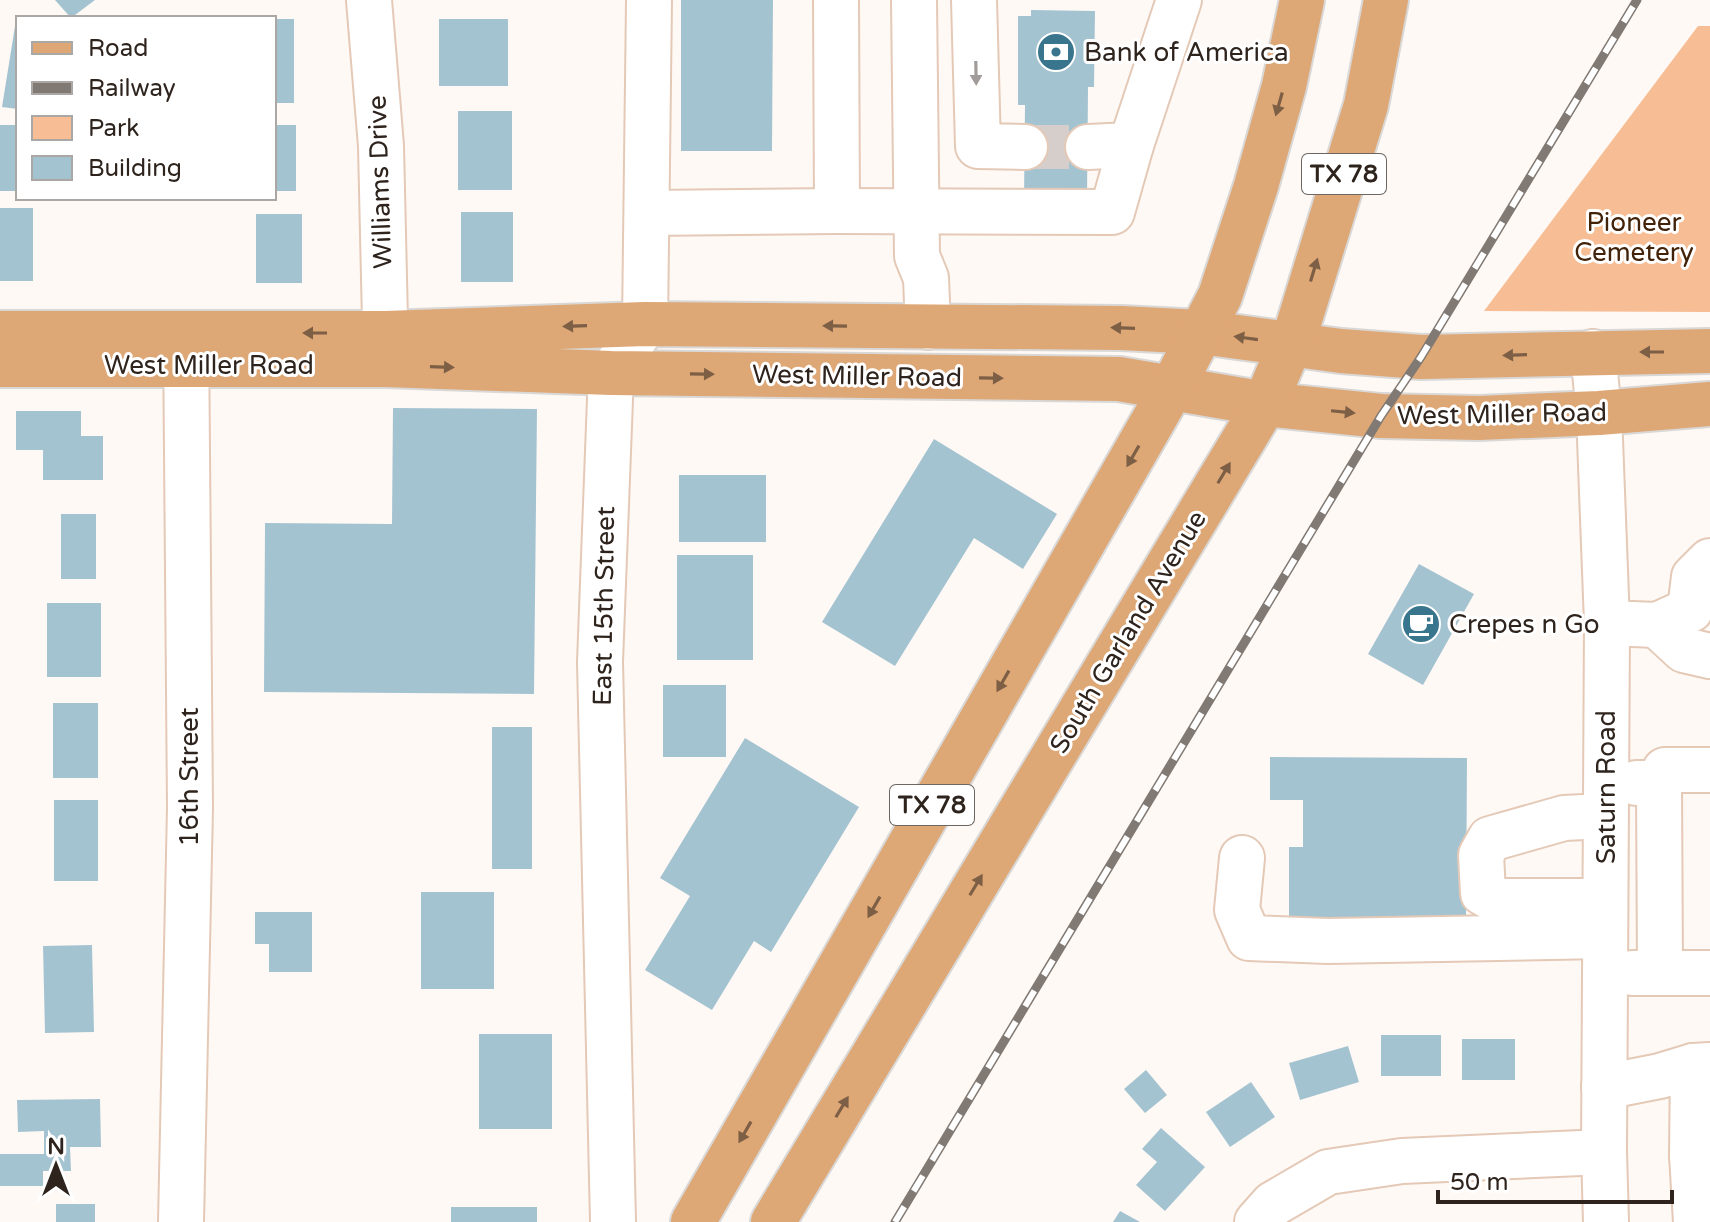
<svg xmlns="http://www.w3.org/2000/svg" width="1710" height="1222" viewBox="0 0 1710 1222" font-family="'Varela Round',sans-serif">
<rect width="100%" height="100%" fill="#fff9f5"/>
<polygon fill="#f7bd95" points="1698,26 1710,26 1710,312 1484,311"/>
<g fill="#a4c3d1">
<polygon points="55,0 95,0 71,18"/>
<polygon points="681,0 773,0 772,151 681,151"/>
<polygon points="1031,10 1095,11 1094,87 1088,87 1087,200 1024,200 1025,105 1018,105 1018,16 1031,16"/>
<rect x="274" y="19" width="20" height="84"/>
<rect x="439" y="19" width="69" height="67"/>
<polygon points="16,20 18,21 18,109 2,107"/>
<rect x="458" y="111" width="54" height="79"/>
<rect x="0" y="125" width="18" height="66"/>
<rect x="274" y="125" width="22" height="66"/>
<rect x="0" y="208" width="33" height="73"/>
<rect x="461" y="212" width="52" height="70"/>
<rect x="256" y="214" width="46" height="69"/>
<polygon points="393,408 537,409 534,694 264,692 265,523 392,524"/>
<polygon points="16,411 81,411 81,436 103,436 103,480 43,480 43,450 16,450"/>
<polygon points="934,439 1057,514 1023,569 974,538 895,666 822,622"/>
<rect x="679" y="475" width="87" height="67"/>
<rect x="61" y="514" width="35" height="65"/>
<rect x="677" y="555" width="76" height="105"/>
<polygon points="1419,564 1474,594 1423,685 1368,654"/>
<rect x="47" y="603" width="54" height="74"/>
<rect x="663" y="685" width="63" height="72"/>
<rect x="53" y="703" width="45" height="75"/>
<rect x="492" y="727" width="40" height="142"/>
<polygon points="745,738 859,807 771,952 754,941 712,1010 645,970 690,896 660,878"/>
<polygon points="1270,757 1467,758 1466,929 1289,929 1289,847 1303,847 1303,800 1270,800"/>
<rect x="54" y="800" width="44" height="81"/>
<rect x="421" y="892" width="73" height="97"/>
<polygon points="255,912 312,912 312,972 269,972 269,944 255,944"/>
<polygon points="92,945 94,1032 45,1033 43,946"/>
<rect x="479" y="1034" width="73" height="95"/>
<rect x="1381" y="1035" width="60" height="41"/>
<rect x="1462" y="1039" width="53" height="41"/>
<polygon points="1348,1046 1359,1082 1300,1100 1289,1063"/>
<polygon points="1146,1070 1167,1095 1145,1113 1124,1089"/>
<polygon points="1251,1082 1275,1117 1230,1147 1206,1112"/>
<polygon points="100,1099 101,1147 70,1147 71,1171 43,1171 43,1186 0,1186 0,1154 44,1154 44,1131 18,1132 17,1100"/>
<polygon points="1161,1128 1205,1167 1165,1211 1136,1185 1157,1162 1142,1149"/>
<rect x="56" y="1204" width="39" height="18"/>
<rect x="451" y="1207" width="86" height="15"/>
<polygon points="1120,1211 1140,1222 1113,1222"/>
</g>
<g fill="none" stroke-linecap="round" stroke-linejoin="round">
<polyline stroke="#d5ceca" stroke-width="44" stroke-dasharray="44 22" stroke-linecap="butt" points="1025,147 1088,147"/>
<g stroke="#e4c9b7" stroke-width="48">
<g id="minor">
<polyline points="369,0 381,146 386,365"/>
<polyline points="914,0 917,256 926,278 928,327"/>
<polyline points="974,0 978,146 1025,147"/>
<polyline points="1088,147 1131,145"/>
<polyline points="837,211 1112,212 1131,145 1179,0"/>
<polyline points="647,213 837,211 836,0"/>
<polyline points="1593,352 1599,413 1607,623 1604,1152 1606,1222"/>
<polyline points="1607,623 1657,625 1690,610 1694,577 1710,561"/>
<polyline points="1657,625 1684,650 1710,656"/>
<polyline points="1636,783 1659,783 1665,770 1710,770"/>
<polyline points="1659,783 1660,972"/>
<polyline points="1242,858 1237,910 1249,938 1328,941 1605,936"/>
<polyline points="1605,901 1497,901 1483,893 1481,855 1490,839 1564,818 1605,816"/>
<polyline points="1632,973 1710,973"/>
<polyline points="1604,1087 1660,1076 1693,1066 1710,1065"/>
<polyline points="1692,1155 1693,1066"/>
<polyline points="181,1222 190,808 186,333"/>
<polyline points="613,1222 600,662 611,373 645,324 649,0"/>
<polyline points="1257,1222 1273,1204 1328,1172 1402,1161 1604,1152"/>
<polyline points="1696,1222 1692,1155 1707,1141 1710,1141"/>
</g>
</g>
<g stroke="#d9d8d6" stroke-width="48">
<g id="major">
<polyline points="0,333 385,333 645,324 1121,328 1201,332 1341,351 1421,357 1710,351"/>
<polyline points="0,365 386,365 611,373 1119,379 1265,404 1381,416 1479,418 1599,413 1710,404"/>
<polyline points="693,1222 1172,388 1220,296 1256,186 1284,86 1302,0"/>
<polyline points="773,1222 1265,404 1298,326 1366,105 1386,0"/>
</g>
</g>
<use href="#minor" stroke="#fff" stroke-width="44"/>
<use href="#major" stroke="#dea776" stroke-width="44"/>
<g stroke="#817973" stroke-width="9">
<polyline id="rail" points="895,1222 1381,416 1421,357 1637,0"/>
</g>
<use href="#rail" stroke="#fff" stroke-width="6" stroke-dasharray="18" stroke-linecap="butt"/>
</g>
<defs><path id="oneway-solid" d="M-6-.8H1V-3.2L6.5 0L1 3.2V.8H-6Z" transform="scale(2)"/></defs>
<use fill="#a19c99" href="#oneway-solid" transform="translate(976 73) rotate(89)"/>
<g fill="#7d5f45">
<use href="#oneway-solid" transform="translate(1279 104) rotate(106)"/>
<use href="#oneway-solid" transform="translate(1314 270) rotate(-73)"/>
<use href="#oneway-solid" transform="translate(575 326) rotate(178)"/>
<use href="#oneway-solid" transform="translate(835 326) rotate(-179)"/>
<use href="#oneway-solid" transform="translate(1123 328) rotate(-178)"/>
<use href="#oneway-solid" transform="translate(315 333) rotate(180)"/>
<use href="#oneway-solid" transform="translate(1246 338) rotate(-172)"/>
<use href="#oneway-solid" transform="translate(1652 352) rotate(180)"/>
<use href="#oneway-solid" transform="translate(1515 355) rotate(178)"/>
<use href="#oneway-solid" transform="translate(442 367) rotate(2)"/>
<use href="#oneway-solid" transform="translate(702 374) rotate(1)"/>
<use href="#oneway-solid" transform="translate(991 378) rotate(1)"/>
<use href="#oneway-solid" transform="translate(1343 412) rotate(6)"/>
<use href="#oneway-solid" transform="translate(1133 456) rotate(120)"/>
<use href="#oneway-solid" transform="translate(1224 473) rotate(-59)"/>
<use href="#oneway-solid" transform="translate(1003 681) rotate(120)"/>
<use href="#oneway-solid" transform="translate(976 885) rotate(-59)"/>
<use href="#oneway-solid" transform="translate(874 907) rotate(120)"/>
<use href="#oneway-solid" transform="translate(842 1107) rotate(-59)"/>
<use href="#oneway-solid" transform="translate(745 1132) rotate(120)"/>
</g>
<defs>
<g id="bank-disc" transform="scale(2)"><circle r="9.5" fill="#39768d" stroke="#fff"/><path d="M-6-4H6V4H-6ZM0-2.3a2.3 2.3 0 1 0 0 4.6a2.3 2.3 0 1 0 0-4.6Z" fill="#fff"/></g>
<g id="cafe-disc" transform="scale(2)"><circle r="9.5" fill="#39768d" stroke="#fff"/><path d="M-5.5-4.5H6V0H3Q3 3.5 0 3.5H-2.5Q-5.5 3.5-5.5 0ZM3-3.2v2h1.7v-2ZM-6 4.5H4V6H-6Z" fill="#fff"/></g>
</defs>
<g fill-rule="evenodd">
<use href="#bank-disc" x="1056" y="52"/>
<use href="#cafe-disc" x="1421" y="624"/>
</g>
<g text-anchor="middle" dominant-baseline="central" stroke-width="6" stroke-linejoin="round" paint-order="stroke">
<g fill="#fff" stroke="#6d6661" stroke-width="2">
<rect x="1302" y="154" width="84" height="40" rx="6"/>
<rect x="890" y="785" width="84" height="40" rx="6"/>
</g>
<g font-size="24" font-weight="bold" fill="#2e241d">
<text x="1344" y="174">TX 78</text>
<text x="932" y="805">TX 78</text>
</g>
<g font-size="26" fill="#2e241d" stroke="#fff" text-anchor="start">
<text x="1084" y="52">Bank of America</text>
<text x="1449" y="624">Crepes n Go</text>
</g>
<g font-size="26" fill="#2e241d" stroke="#fff">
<text transform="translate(380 182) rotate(-92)">Williams Drive</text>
<text x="209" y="365">West Miller Road</text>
<text transform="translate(857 376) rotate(1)">West Miller Road</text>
<text transform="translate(1502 414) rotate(-1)">West Miller Road</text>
<text transform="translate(604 606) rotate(-89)">East 15th Street</text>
<text transform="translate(1128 632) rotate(-59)">South Garland Avenue</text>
<text transform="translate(189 777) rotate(-90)">16th Street</text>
<text transform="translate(1606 787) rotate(-90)">Saturn Road</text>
</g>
<g font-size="26" fill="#422209" stroke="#fff">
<text x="1634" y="222">Pioneer<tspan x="1634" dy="30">Cemetery</tspan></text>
</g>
</g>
<rect x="16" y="16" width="260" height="184" fill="#ffffff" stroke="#aba7a5" stroke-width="2"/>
<rect x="32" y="42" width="40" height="12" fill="#dea776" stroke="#aba7a5" stroke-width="2"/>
<text x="88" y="56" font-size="24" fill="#2e241d">Road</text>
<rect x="32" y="82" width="40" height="12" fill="#817973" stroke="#aba7a5" stroke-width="2"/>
<text x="88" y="96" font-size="24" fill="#2e241d">Railway</text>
<rect x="32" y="116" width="40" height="24" fill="#f7bd95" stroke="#aba7a5" stroke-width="2"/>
<text x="88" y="136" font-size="24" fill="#2e241d">Park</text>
<rect x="32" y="156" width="40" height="24" fill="#a4c3d1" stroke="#aba7a5" stroke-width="2"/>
<text x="88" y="176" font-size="24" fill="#2e241d">Building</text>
<g transform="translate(56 1166)" stroke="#ffffff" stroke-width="6" paint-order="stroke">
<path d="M0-6L14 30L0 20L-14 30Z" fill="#2e241d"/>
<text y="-12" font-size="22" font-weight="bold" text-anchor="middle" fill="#2e241d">N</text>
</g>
<path d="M1438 1190v12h234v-12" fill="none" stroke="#2e241d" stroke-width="4"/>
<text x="1450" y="1190" font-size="24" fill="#2e241d" stroke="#ffffff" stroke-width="6" paint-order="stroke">50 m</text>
</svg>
